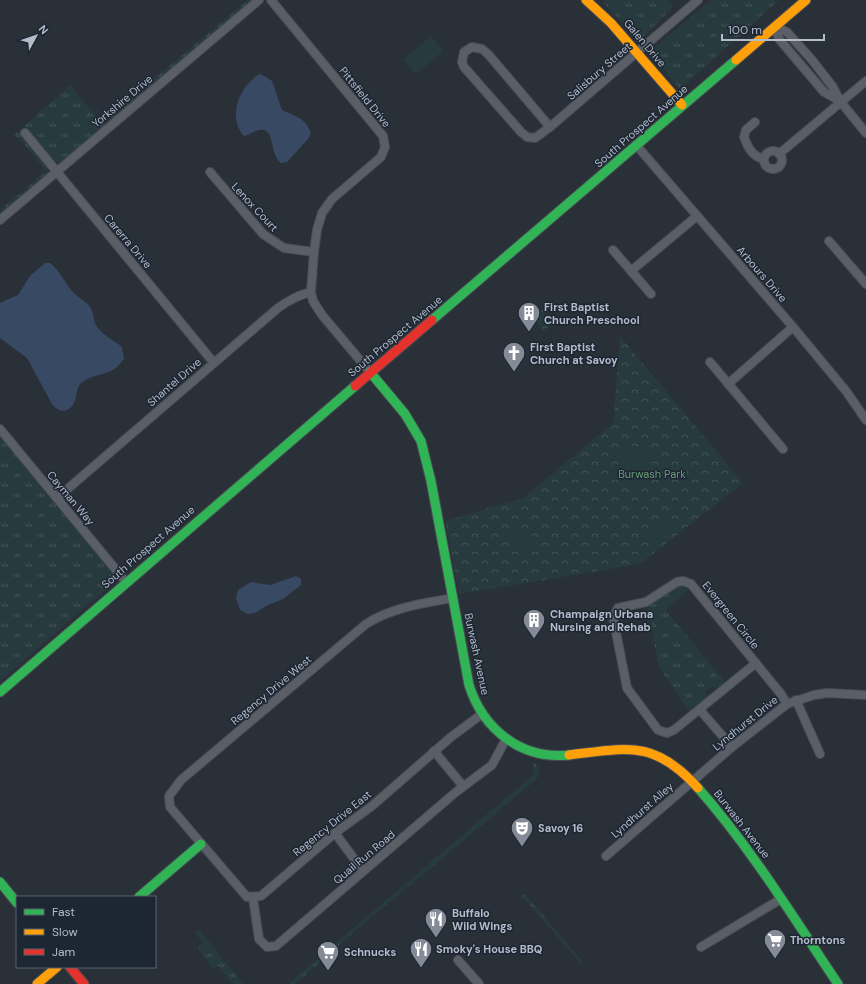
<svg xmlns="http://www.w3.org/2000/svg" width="866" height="984" viewBox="0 0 866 984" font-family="'DM Sans',sans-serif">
<defs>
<pattern id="grass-tufts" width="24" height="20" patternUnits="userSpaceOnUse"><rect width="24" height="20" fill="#273a3e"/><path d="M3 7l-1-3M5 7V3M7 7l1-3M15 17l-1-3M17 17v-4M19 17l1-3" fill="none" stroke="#445559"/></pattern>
<pattern id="forest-crowns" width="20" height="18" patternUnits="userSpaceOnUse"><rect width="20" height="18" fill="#273a3e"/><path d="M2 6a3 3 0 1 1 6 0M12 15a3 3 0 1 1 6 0" fill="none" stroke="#445559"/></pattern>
</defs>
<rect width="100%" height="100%" fill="#2a3038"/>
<g fill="url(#grass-tufts)">
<polygon points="247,0 252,0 61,163 54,162 27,130 21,136 47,167 48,172 0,214 0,210 45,172 45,170 18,137 17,138 14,135 70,85 102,123"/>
<polygon points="605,0 669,0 674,6 639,42 603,2"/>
<polygon points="711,0 779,0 680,89 649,52"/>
<polygon points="0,435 116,576 111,585 0,681"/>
<polygon points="678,584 684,584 689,589 666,610 725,682 715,690 713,686 705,692 708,697 689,711 659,668 647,606"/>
<path d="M533,761L539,768L538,777L534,781L408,887L405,886L404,888L405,890C365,920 334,951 295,984H288L534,774Z"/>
<polygon points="525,894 582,961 580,963 522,896"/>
<polygon points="199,929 243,984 233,984 218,966 213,969 197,948 203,943 195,933"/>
</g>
<g fill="url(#forest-crowns)">
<polygon points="540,308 553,323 544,331 531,316"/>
<polygon points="620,336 743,483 640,564 459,594 445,521 523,498 613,423"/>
</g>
<g fill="#273a3e">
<polygon points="431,36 443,51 416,74 403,59"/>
<path d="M621,444C652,449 658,452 648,484L615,480Z"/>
<polygon points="665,519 672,528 653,542 646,533"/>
<polygon points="531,531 534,545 511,549 508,535"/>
</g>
<g fill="#384963">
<path d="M261,74L272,81L282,110C296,117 305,117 311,133L308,139L287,162L281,163C269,155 276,127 259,130C254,131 249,135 244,136C230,121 236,96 249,83C253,79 256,75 261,74Z"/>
<path d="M45,263H50C61,271 65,285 75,294C81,300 89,302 92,311C95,317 93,323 98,328C104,336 115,341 122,347L124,359C121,362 117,368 113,370C104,375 92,375 84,381C75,386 78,396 74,403C68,414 58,412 52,404L27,358L0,338V303L18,295L30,276Z"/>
<polygon points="296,576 301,579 301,585 283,599 266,606 255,613 247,614 240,610 236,598 238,590 251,582 270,585"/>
</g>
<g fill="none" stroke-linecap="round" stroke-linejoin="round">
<g stroke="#484c53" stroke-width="10">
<g id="street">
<polyline points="271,0 383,136 385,147 381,157 332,199 322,213 317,230 314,252 311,292 313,301 322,315 370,372"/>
<polyline points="775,27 787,32 812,60 833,87 840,101 866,133"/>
<polyline points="775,27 779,39 824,92 840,101"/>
<polygon points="472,47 482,49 488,54 550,127 535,138 527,137 521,132 464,67 462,62 464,52"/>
<path d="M755,122L746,130L744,137C748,148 753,157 764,159"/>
<polyline points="550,127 698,0"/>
<polyline points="25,133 214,363"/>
<polyline points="637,146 793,327 846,391 866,420"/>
<circle cx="773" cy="160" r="9"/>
<polyline points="779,154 866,81"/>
<polyline points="210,172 263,234 284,248 314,252"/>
<polyline points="0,220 259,0"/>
<polyline points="829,241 866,284"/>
<polyline points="613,250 651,294"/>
<polyline points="631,271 697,216"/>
<polyline points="710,362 783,449"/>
<polyline points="728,384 793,327"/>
<polyline points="0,429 126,582"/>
<path d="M57,498L278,308C289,300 298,295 311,292"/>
<path d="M453,598C423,603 391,608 366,624L181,780L169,796L170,807L247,897L261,896L335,833L372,806L451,737L482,714"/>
<polyline points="756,663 674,730 667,733 658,730 627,688 613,617 618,608 646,602 677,582 683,581 691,584 781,694 787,704"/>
<polyline points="796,700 820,754"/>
<polyline points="700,710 732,747"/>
<polyline points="434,751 463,786"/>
<polyline points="335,833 363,871"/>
<polyline points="606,856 732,747 787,704 814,695 827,693 866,695"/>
<polyline points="253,898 259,939 267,947 276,946 456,792 492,765 506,739"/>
<polyline points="701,947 781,899"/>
<polyline points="458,960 479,984"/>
</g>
</g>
<g stroke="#484c53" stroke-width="11">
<g id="fast">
<polyline points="432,320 736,60"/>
<path d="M370,372L405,414L421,441L431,481L469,685C483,729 521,760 569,755"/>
<polyline points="0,692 355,386"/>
<path d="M698,788C751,848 793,917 838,984"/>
<polyline points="0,882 17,903"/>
<polyline points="139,897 201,844"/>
</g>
</g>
<g stroke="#484c53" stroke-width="11">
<g id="slow">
<polyline points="586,0 611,23 682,105"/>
<polyline points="736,60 806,0"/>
<path d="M569,755C627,748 654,739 698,788"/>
<polyline points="37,984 57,967"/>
</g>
</g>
<g stroke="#484c53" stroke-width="11">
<g id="jam">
<polyline points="355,386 432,320"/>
<polyline points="70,967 84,984"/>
</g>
</g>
<use href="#street" stroke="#5a5e66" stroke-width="8"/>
<use href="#fast" stroke="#30b455" stroke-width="9"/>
<use href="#slow" stroke="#ff9f0a" stroke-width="9"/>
<use href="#jam" stroke="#e5322d" stroke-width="9"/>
</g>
<defs>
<g id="building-pin" transform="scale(1.15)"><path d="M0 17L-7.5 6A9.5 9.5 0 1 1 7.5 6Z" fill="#848b96" stroke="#1d2633"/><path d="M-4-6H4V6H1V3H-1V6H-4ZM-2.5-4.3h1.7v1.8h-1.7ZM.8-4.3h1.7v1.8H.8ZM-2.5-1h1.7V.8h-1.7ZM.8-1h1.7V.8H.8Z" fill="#fff"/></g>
<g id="church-pin" transform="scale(1.15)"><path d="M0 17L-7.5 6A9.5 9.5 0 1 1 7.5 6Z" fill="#848b96" stroke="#1d2633"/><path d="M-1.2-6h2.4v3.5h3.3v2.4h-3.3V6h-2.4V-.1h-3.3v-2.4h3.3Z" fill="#fff"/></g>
<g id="theatre-pin" transform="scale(1.15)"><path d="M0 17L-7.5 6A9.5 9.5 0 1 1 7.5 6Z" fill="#848b96" stroke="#1d2633"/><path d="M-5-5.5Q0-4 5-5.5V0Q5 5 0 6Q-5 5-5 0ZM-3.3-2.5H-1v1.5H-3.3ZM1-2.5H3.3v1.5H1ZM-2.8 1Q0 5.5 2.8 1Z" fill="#fff"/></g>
<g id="restaurant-pin" transform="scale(1.15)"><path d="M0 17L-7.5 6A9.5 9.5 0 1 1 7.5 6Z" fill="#848b96" stroke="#1d2633"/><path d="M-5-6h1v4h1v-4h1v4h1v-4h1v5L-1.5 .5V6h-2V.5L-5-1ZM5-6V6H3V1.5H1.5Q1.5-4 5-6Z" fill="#fff"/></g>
<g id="supermarket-pin" transform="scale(1.15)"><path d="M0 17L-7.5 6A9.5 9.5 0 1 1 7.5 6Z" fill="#848b96" stroke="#1d2633"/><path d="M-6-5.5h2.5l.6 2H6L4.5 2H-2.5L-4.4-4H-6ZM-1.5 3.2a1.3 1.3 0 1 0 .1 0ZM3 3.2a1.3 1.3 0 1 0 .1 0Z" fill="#fff"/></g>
</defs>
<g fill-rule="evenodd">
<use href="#building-pin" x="529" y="313"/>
<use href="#church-pin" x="514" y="353"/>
<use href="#building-pin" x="534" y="620"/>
<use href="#theatre-pin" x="522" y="828"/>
<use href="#restaurant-pin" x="436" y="919"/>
<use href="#supermarket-pin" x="775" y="940"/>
<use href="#restaurant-pin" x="421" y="949"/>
<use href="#supermarket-pin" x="328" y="952"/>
</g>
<g text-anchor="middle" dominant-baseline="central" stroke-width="3" stroke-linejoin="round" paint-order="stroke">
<g font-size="11" fill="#b4bcc9" stroke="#1d2633">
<text transform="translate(645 43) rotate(50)">Galen Drive</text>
<text transform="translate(599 71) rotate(-41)">Salisbury Street</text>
<text transform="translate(365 97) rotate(51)">Pittsfield Drive</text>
<text transform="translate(122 101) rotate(-40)">Yorkshire Drive</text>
<text transform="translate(641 126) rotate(-41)">South Prospect Avenue</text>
<text transform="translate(255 207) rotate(47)">Lenox Court</text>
<text transform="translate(128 241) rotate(50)">Carerra Drive</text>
<text transform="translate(762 274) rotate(49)">Arbours Drive</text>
<text transform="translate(395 336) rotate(-40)">South Prospect Avenue</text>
<text transform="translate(174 382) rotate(-41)">Shantel Drive</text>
<text transform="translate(71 498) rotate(50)">Cayman Way</text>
<text transform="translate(148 547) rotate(-41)">South Prospect Avenue</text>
<text transform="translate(731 615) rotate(51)">Evergreen Circle</text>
<text transform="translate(477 654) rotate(78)">Burwash Avenue</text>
<text transform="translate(271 690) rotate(-40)">Regency Drive West</text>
<text transform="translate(745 723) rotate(-39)">Lyndhurst Drive</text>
<text transform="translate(642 810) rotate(-41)">Lyndhurst Alley</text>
<text transform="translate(332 823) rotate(-39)">Regency Drive East</text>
<text transform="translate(742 824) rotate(52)">Burwash Avenue</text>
<text transform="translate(364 857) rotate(-40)">Quail Run Road</text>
</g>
<g font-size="11" font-weight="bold" fill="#b4bcc9" stroke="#1d2633" text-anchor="start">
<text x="544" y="307">First Baptist<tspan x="544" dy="13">Church Preschool</tspan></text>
<text x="530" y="347">First Baptist<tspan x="530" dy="13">Church at Savoy</tspan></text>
<text x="550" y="614">Champaign Urbana<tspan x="550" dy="13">Nursing and Rehab</tspan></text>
<text x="538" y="828">Savoy 16</text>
<text x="452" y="913">Buffalo<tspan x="452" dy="13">Wild Wings</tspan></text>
<text x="790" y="940">Thorntons</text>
<text x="436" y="949">Smoky's House BBQ</text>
<text x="344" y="952">Schnucks</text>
</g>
<g font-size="11" fill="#6b9a76" stroke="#1d2633">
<text x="652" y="474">Burwash Park</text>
</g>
</g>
<rect x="16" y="896" width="140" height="72" fill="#1d2633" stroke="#59626f"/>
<rect x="24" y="909" width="20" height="6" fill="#30b455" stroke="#59626f"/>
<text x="52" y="916" font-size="12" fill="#b4bcc9">Fast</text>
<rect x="24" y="929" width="20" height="6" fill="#ff9f0a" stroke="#59626f"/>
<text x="52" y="936" font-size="12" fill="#b4bcc9">Slow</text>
<rect x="24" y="949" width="20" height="6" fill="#e5322d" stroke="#59626f"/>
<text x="52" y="956" font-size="12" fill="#b4bcc9">Jam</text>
<g transform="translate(36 36) rotate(50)" stroke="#1d2633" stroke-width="3" paint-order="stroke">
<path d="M0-3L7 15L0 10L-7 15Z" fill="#b4bcc9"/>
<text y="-6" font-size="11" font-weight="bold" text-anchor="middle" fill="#b4bcc9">N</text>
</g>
<path d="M722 34v6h102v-6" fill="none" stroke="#b4bcc9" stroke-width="2"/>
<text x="728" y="34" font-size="12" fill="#b4bcc9" stroke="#1d2633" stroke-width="3" paint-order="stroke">100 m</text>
</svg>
